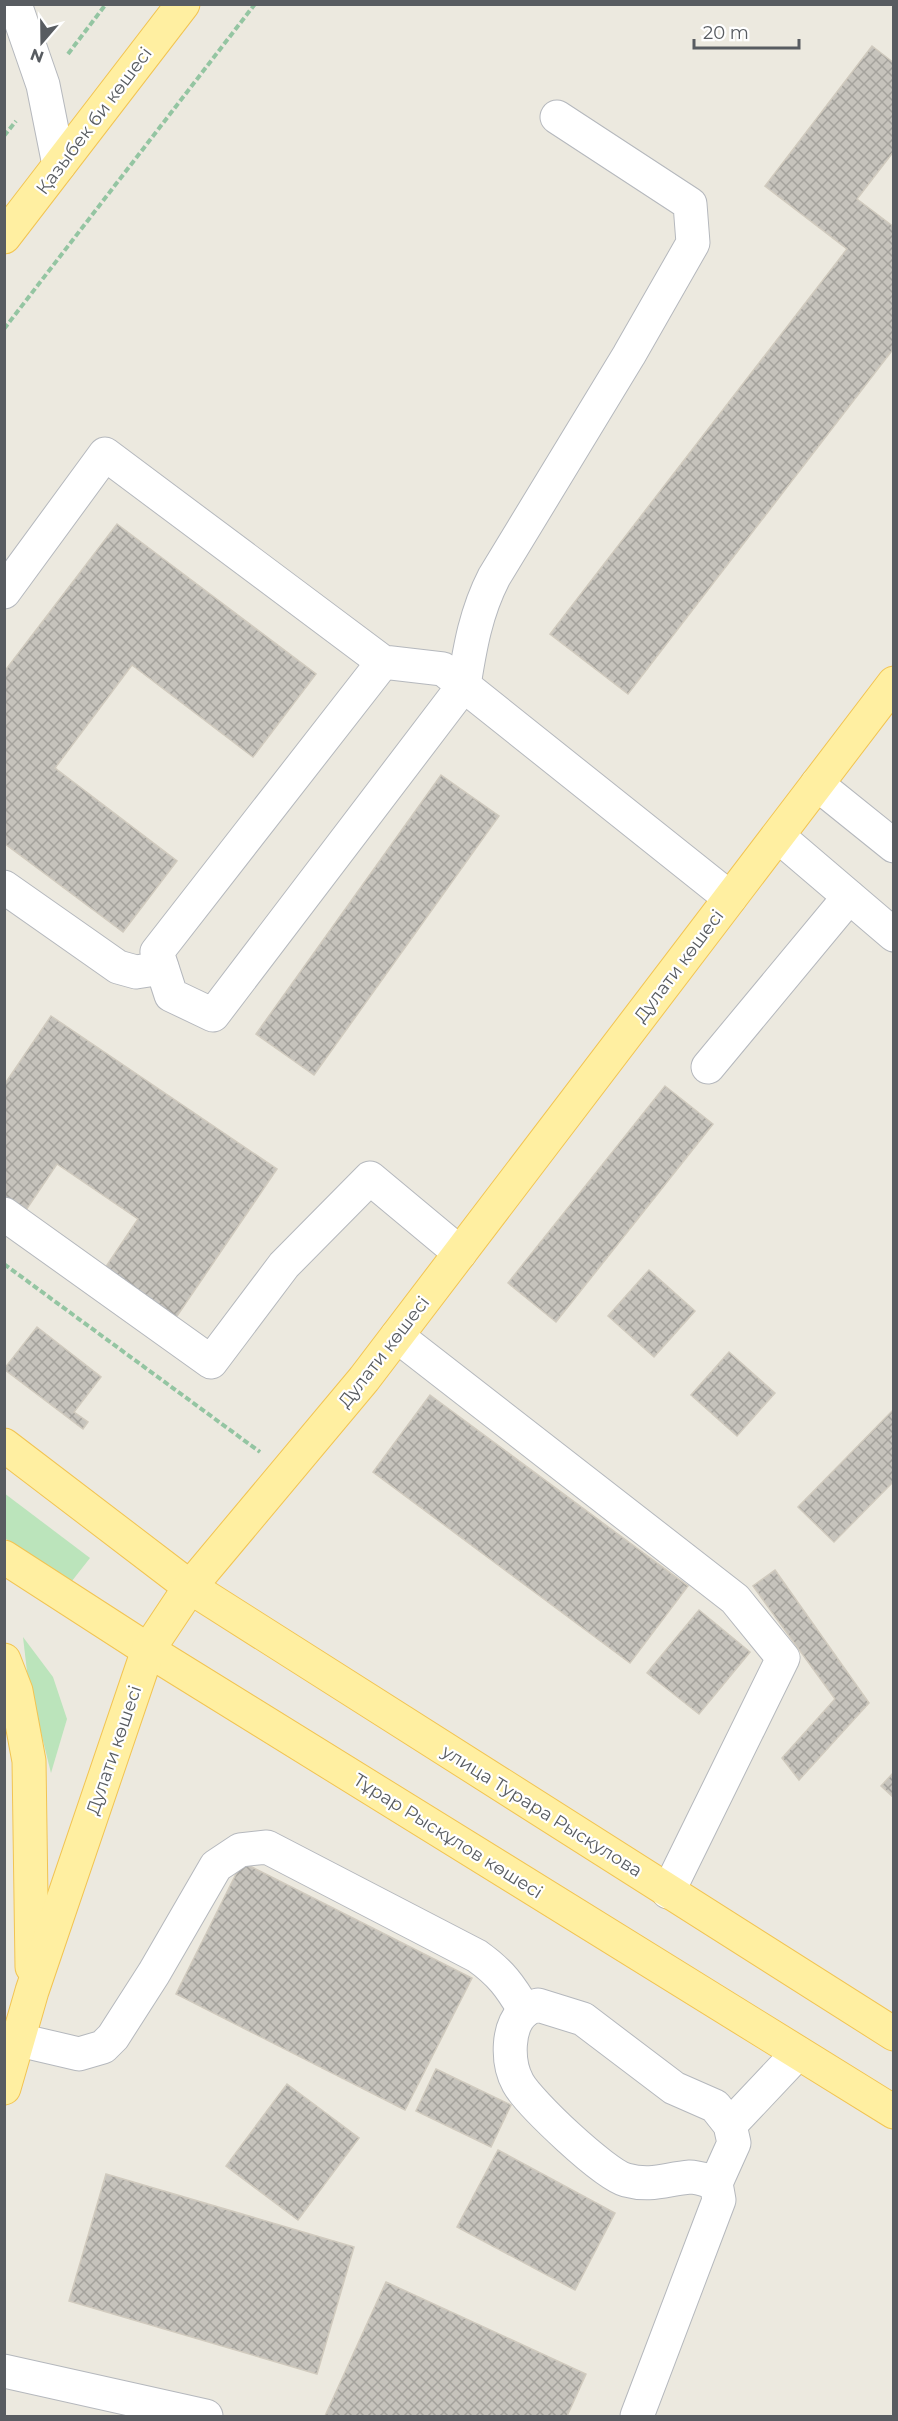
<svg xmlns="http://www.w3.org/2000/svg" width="898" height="2421" viewBox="0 0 898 2421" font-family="Montserrat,sans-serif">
<defs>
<pattern id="building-cross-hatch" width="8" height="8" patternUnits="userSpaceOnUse" patternTransform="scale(1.5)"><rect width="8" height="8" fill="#c6c3bc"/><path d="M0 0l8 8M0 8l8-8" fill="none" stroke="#a4a29c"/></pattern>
</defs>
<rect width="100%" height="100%" fill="#ece9df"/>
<g fill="#bbe4bb">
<polygon points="4,1493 90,1558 68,1586 5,1538"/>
<polygon points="23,1637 53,1677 67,1719 51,1773 28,1680"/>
</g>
<g fill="url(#building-cross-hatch)" stroke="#d0cabe" stroke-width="1.5">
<polygon points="872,46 894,63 894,151 857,199 894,227 894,348 628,694 550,634 847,249 765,186"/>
<polygon points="117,524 316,674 253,757 132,665 55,768 177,861 123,932 4,843 4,672"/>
<polygon points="441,775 499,816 314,1075 256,1034"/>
<polygon points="51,1016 277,1169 173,1322 101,1274 138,1219 57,1164 22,1216 4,1204 4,1085"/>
<polygon points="665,1086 713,1124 556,1322 508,1283"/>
<polygon points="649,1270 695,1311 654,1357 608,1316"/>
<polygon points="37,1327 101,1377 74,1412 88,1422 83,1429 4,1369"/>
<polygon points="729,1352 775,1393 737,1436 691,1395"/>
<polygon points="430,1395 688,1586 630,1663 373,1472"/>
<polygon points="894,1409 894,1481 834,1542 798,1507"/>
<polygon points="775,1570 869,1703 799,1780 782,1758 835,1699 753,1586"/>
<polygon points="699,1610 750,1652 699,1714 647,1673"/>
<polygon points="894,1772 894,1798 881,1786"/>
<polygon points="242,1862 472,1978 405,2110 176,1994"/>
<polygon points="436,2069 511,2105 491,2147 416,2111"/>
<polygon points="287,2084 359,2138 298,2220 226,2166"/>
<polygon points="498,2150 615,2213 575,2290 457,2227"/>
<polygon points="106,2174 354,2247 317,2374 69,2301"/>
<polygon points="386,2282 586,2374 567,2416 325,2416"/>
</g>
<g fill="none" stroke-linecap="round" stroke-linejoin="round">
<g stroke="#b5b8bd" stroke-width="35">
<g id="minor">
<polyline points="12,4 16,7 43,85 59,165"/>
<polyline points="4,592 105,454 383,662 443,669 730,898"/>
<path d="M383,662L157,952L171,995L213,1015L464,685C470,647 476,612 494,577L629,355L693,243L690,204L557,117"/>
<polyline points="817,784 894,846"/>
<polyline points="778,836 894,935"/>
<polyline points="4,887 118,967 136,972 162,968"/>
<polyline points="708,1067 849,897"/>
<polyline points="4,1214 211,1362 284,1265 370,1178 460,1253"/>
<polyline points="397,1336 735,1599 783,1658 668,1892"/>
<path d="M4,2040H19L79,2054L103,2047L113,2037L154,1973L216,1866L240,1850L267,1847L477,1956C501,1973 510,1986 525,2011"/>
<polyline points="730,2125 798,2053"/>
<polyline points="4,2371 206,2416"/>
<path d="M637,2416L719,2200L716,2183C708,2181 698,2177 690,2177C666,2179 652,2187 626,2180C604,2174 529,2103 518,2083C507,2063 506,2025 526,2010C529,2008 535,2006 538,2005L583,2019L674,2088L715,2106L730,2125L734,2143L716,2183"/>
</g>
</g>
<g stroke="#f2c452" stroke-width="35">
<g id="major">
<polyline points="4,237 183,4"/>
<polyline points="4,1445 190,1587 894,2034"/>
<polyline points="4,1557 148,1650 894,2112"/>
<polyline points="4,1660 16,1691 29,1761 32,1967"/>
<polyline points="4,2088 32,1991 148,1650 190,1587 364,1379 894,683"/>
</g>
</g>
<g stroke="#94c5a2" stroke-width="4" stroke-dasharray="6 3" stroke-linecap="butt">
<polyline points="68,54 106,4"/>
<polyline points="4,136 16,121"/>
<polyline points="4,329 255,4"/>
<polyline points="4,1264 260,1452"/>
</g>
<use href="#minor" stroke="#fff" stroke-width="33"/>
<use href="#major" stroke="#ffefa1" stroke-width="33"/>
</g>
<g text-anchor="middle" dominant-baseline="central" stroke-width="4.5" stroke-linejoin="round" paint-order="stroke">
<g font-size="18" fill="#585c61" stroke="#fff">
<text transform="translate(94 121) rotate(-53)">Қазыбек би көшесі</text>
<text transform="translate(679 966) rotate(-53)">Дулати көшесі</text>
<text transform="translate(384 1352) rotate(-52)">Дулати көшесі</text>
<text transform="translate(114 1750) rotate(-71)">Дулати көшесі</text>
<text transform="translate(542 1811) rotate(32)">улица Турара Рыскулова</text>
<text transform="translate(448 1836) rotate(32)">Тұрар Рыскұлов көшесі</text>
</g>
</g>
<rect width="898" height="2421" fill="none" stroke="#585c61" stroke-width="12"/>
<g transform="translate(42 42) rotate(200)" stroke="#ffffff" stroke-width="4.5" paint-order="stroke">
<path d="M0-4.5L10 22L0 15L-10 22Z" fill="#585c61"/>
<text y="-9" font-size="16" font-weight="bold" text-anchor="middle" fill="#585c61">N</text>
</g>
<path d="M694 39v9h105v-9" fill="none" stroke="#585c61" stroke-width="3"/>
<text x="703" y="39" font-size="18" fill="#585c61" stroke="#ffffff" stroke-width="4.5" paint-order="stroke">20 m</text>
</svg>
